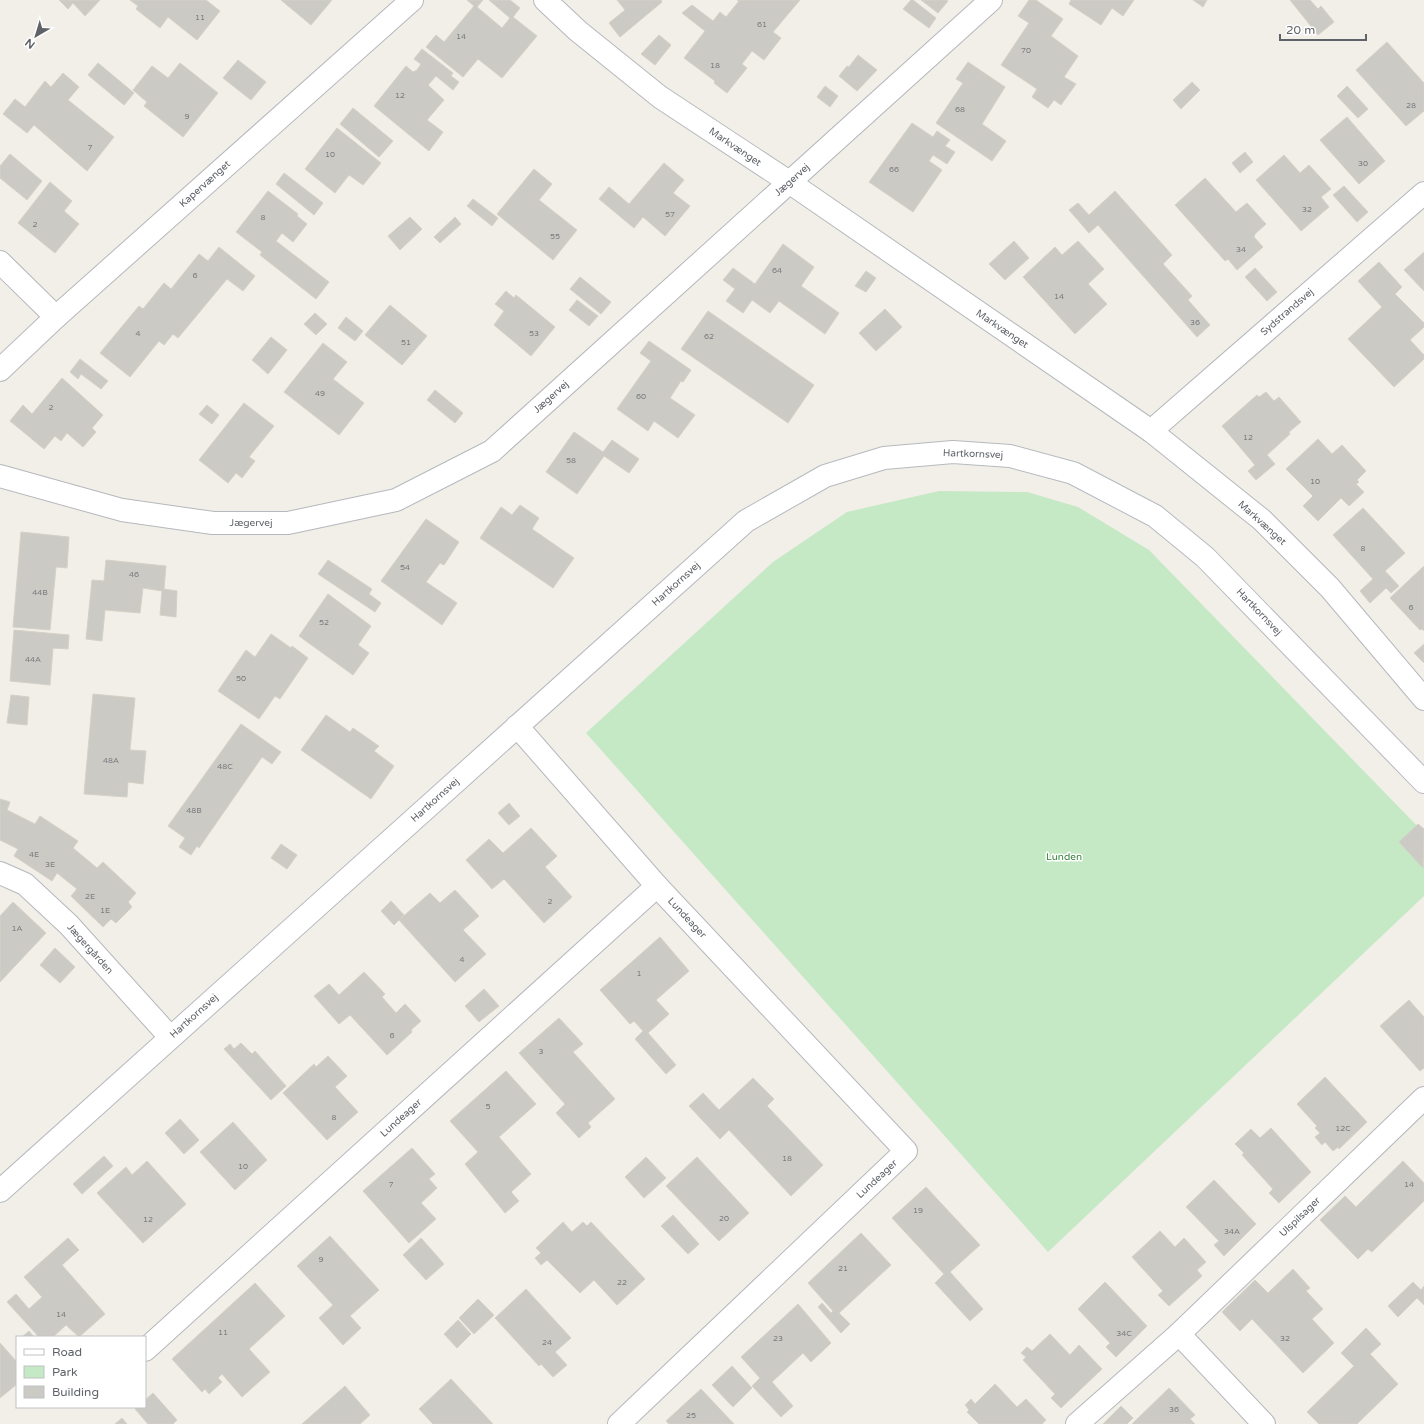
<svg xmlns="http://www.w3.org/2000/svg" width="1424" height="1424" viewBox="0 0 1424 1424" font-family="'Varela Round',sans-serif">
<rect width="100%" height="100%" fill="#f1efe8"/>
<polygon fill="#c5e8c5" points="939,491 1027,492 1078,507 1149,550 1424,833 1424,896 1048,1252 586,733 773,562 847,512"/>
<g fill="#cccac5" stroke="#d6d1c6">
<polygon points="59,0 100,0 85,16 73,3 68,9"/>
<polygon points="130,0 206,0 220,11 197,40 168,17 160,28 136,9 138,6"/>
<polygon points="281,0 332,0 311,25"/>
<polygon points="467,0 483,0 477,7 502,28 510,18 489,0 510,0 520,8 513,17 537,36 502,78 478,59 463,77 426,47 436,35 444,42 474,6"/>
<polygon points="617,0 661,0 662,2 620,37 609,23 625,10"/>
<polygon points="737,0 800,0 773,32 781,38 764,60 752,51 742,64 747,68 727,93 714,83 715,81 684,58 705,31 682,13 692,5 713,21 720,12 726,17 739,1"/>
<polygon points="911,0 913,0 936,18 929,28 903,9"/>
<polygon points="921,0 946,0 948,1 938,13"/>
<polygon points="1029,0 1036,0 1063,19 1051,36 1078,56 1064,77 1076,84 1061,105 1054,100 1048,108 1032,97 1037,89 1001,65 1029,23 1018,16"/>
<polygon points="1071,0 1134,0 1123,16 1112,8 1101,25 1069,4"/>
<polygon points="1193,0 1207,0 1203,7"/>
<polygon points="1290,0 1310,0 1318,9 1321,6 1334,22 1318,35"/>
<polygon points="659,35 671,45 655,65 641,54"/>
<polygon points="1387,42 1424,83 1424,111 1406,126 1356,70"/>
<polygon points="422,49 453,73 451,76 459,82 453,90 436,76 428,85 444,100 427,120 443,132 429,151 374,106 406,66 413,72 417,70 421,64 414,59"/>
<polygon points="858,55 877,70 857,91 839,76 847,66 849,67"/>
<polygon points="238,60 266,82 251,100 223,78"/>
<polygon points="968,62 1005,87 982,124 1006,141 992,161 936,123 963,83 956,79"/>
<polygon points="98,63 134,93 124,105 88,75"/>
<polygon points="180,63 218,93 183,137 144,106 147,102 133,90 152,66 168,78"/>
<polygon points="63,73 79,87 68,100 114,137 87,171 34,125 27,133 3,114 15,99 25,107 45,81 51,87"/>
<polygon points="1192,82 1200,90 1181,109 1173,100"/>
<polygon points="825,86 838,96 830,107 817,97"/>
<polygon points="1347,86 1368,109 1358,118 1337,96"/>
<polygon points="353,108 393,141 379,157 340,124"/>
<polygon points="1347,117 1385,161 1359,184 1320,140"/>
<polygon points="912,123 933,137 937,131 950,140 945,146 955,152 947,164 933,155 929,161 942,170 913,212 869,182"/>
<polygon points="337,128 381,163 363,185 349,175 335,193 305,169"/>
<polygon points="1245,152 1253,162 1240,173 1232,163"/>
<polygon points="10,154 42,181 27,200 0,178 0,166"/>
<polygon points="1284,155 1300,173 1309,165 1331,189 1321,197 1329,207 1301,231 1256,180"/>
<polygon points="664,163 684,180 673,193 690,206 665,236 643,217 634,228 599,199 609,187 629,204"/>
<polygon points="534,169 552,184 539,200 577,230 553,260 497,214"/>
<polygon points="284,173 323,203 314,215 276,184"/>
<polygon points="1205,178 1236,212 1247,203 1266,224 1255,234 1254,237 1263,247 1237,270 1228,259 1225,261 1175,205"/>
<polygon points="50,182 72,201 64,211 79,224 55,253 18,223"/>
<polygon points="1344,186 1368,212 1357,222 1333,195"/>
<polygon points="268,191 298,214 297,216 307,224 293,242 282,233 276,241 329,282 316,299 260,255 262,252 236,232"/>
<polygon points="1115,191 1172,255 1163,264 1192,296 1188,300 1210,325 1197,337 1098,225 1089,233 1069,210 1078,203 1089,215"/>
<polygon points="473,199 498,218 492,226 467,206"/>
<polygon points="410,217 422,229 400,250 388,236"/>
<polygon points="455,217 461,224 440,243 434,237"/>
<polygon points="1014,241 1029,258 1005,280 989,264"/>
<polygon points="1078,241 1104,269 1088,284 1107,304 1075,334 1023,277 1055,247 1062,255"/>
<polygon points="783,244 814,267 801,286 839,313 825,334 779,301 770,313 752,300 743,313 726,301 735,289 723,280 733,268 755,284"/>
<polygon points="219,247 255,276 243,291 227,279 178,338 173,334 164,345 159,341 130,377 100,353 139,306 143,309 164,283 171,289 199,254 208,261"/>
<polygon points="1424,252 1424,291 1404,270"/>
<polygon points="1379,262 1402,287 1395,294 1424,323 1424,327 1410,340 1424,355 1424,359 1394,387 1348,339 1382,307 1358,281"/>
<polygon points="1255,268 1277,292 1267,301 1245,277"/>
<polygon points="866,271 876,278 866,292 855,286"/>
<polygon points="580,277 611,302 601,314 570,289"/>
<polygon points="506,291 514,298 516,295 555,327 531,356 494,325 504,311 495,304"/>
<polygon points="577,300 598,316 589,326 569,310"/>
<polygon points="390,305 427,336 402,365 365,335"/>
<polygon points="885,309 902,327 876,351 859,333"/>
<polygon points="708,311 814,385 788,423 681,349"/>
<polygon points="315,313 327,324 316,335 304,324"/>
<polygon points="346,317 363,331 355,341 338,328"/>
<polygon points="271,337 287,350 268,374 252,360"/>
<polygon points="649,341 691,370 683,382 681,381 670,398 695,415 678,438 654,421 648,431 617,409 651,361 640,353"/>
<polygon points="323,343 347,362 333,379 364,403 339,435 284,392"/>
<polygon points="80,359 108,381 101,389 81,374 78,379 70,372"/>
<polygon points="62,378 103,415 92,428 96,432 83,447 67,433 61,441 55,436 44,449 10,421 23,405 32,414"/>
<polygon points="435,390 463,413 455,423 427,400"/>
<polygon points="1266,392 1274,401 1279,397 1301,422 1289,432 1290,434 1267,455 1275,464 1256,480 1248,471 1255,465 1222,426 1257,395 1259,397"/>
<polygon points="244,403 274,426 249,457 255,461 242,478 236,473 228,483 199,460"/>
<polygon points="207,405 219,415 212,424 199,414"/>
<polygon points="574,432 603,452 612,440 639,459 629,473 604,456 577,494 546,472"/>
<polygon points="1318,439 1332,454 1342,445 1366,471 1357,480 1359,482 1356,484 1364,492 1349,506 1341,498 1318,521 1303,506 1313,496 1286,469"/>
<polygon points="520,505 539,518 532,529 574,558 553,588 480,538 501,507 512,515"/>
<polygon points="1363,508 1405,553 1385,571 1399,586 1391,593 1386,588 1370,603 1360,591 1373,579 1333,535"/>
<polygon points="426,519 459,542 444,565 440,563 426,582 457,603 442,625 381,581"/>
<polygon points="21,532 69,537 67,568 56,567 50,630 13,627"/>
<polygon points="106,560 166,566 164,589 177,591 176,617 160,615 162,591 143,588 140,613 105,610 102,641 86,639 92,580 104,581"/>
<polygon points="328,560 372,589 369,594 381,603 375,612 318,574"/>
<polygon points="1424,566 1424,631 1422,629 1420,630 1390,598"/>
<polygon points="328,594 371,626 358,645 369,653 353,675 299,636"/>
<polygon points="14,630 69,635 68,649 53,648 50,685 10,681"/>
<polygon points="271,634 291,648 292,646 308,658 280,699 275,696 259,719 218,691 246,650 255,657"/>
<polygon points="1424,644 1424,663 1414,653"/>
<polygon points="93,694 135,698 130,750 146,751 143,784 128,782 127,797 84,794"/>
<polygon points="11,695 29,697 27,725 7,723"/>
<polygon points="326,715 350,732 353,728 379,746 374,751 394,766 371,799 301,750"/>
<polygon points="241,724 281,752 272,764 262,757 199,848 197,846 191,855 179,847 185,838 168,826"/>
<polygon points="0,799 10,802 7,810 35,824 40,816 78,841 73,848 97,868 103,862 136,893 128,902 132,907 116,923 111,919 103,927 71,896 77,889 57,873 52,881 14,856 18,849 0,840"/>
<polygon points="509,803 520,816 509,825 498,813"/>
<polygon points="1418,824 1424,829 1423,868 1399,842"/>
<polygon points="531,828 557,856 545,867 572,897 544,923 504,879 492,889 466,860 489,839 503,853"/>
<polygon points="281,844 297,855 287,869 271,858"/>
<polygon points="455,890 479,916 463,930 486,954 455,982 399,920 430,893 440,903"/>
<polygon points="391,901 404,915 394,925 381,911"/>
<polygon points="13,902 46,933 0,982 0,916"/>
<polygon points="660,937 689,971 656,1000 669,1014 648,1033 676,1065 666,1074 635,1039 643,1031 634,1021 630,1024 600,990"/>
<polygon points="55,948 75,967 60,983 40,965"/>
<polygon points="364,972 385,994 382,997 396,1013 405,1004 421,1021 411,1030 412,1032 387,1055 350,1015 339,1024 314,996 329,984 339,995"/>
<polygon points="484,989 499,1006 479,1022 465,1006"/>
<polygon points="1409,1000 1424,1017 1424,1068 1420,1071 1380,1026"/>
<polygon points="559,1018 583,1044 573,1052 615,1099 588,1123 591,1127 579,1138 556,1113 565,1104 519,1053"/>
<polygon points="241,1043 252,1054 255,1051 286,1086 271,1100 224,1049 230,1044 234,1049"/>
<polygon points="328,1056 347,1076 335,1087 358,1112 327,1140 283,1093 314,1064 316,1067"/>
<polygon points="506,1071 536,1104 499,1137 531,1174 511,1192 519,1201 505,1213 465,1164 478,1152 450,1121"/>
<polygon points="1325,1077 1367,1122 1339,1149 1338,1147 1333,1151 1325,1142 1322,1145 1315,1137 1320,1133 1315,1128 1317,1126 1297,1104"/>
<polygon points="753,1078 774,1099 767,1106 823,1165 791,1196 729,1130 720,1139 689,1106 703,1093 719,1110"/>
<polygon points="180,1119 199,1140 184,1154 165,1133"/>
<polygon points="233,1122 267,1160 235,1190 200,1152"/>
<polygon points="1271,1128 1311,1172 1279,1203 1269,1193 1273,1189 1242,1155 1244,1153 1235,1144 1251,1129 1260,1138"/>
<polygon points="412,1148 435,1174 429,1179 437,1188 421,1203 436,1219 409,1243 363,1191"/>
<polygon points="104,1156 113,1166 82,1194 73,1184"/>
<polygon points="646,1157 666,1178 644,1198 625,1177"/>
<polygon points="697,1157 749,1213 719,1241 666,1186"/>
<polygon points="147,1161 186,1204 143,1243 97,1193 126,1167 132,1175"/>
<polygon points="1403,1161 1424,1183 1424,1201 1372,1252 1368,1249 1358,1259 1320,1220 1345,1196 1356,1207"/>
<polygon points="1214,1180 1256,1224 1224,1256 1214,1245 1219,1241 1186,1207"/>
<polygon points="926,1187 980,1245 950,1272 983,1309 970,1321 935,1283 944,1274 892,1218"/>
<polygon points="673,1215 699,1244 688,1254 661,1226"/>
<polygon points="563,1222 572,1232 583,1222 587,1226 591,1222 645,1279 617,1305 594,1280 580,1293 547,1260 541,1265 535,1258 541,1253 536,1248"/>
<polygon points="1160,1231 1175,1247 1184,1238 1206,1262 1197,1270 1202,1276 1169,1306 1158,1295 1163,1291 1132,1257"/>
<polygon points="861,1233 891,1265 839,1313 850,1324 841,1333 818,1307 822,1303 831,1313 833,1311 808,1283"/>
<polygon points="330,1236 379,1290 350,1316 361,1328 343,1345 319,1318 333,1305 297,1266"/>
<polygon points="68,1238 79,1250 62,1265 105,1314 79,1337 66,1325 53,1337 39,1337 7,1302 16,1294 29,1309 42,1297 24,1277"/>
<polygon points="421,1238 444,1264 426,1280 403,1255"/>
<polygon points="1293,1269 1310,1288 1306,1291 1323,1309 1312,1319 1334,1343 1303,1373 1252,1319 1240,1331 1222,1312 1255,1280 1268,1293"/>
<polygon points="1105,1282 1147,1326 1116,1357 1106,1347 1110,1343 1078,1309"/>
<polygon points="1413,1282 1421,1290 1424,1286 1424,1305 1417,1298 1398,1317 1388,1306"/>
<polygon points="255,1283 285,1316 249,1349 270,1372 242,1397 222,1374 218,1378 222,1382 209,1394 205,1389 202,1392 172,1359"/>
<polygon points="526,1289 571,1338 555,1352 567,1365 553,1377 541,1364 539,1366 495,1318"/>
<polygon points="478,1299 494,1315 474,1334 459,1318"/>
<polygon points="798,1304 831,1343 811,1362 803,1353 772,1382 793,1406 781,1417 752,1386 760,1378 741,1357"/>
<polygon points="458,1320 471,1334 457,1348 444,1334"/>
<polygon points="1366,1328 1381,1344 1370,1354 1398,1384 1357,1424 1319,1424 1307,1412 1354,1366 1341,1353"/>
<polygon points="29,1331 34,1337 22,1337"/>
<polygon points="1050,1334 1070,1355 1079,1345 1102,1369 1061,1408 1051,1398 1055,1394 1023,1360 1026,1357 1021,1353 1027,1347 1032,1351"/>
<polygon points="0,1343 17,1362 17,1384 0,1398"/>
<polygon points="732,1366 752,1388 733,1407 712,1385"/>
<polygon points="451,1379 493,1424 433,1424 419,1409"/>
<polygon points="995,1384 1017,1407 1026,1399 1046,1420 1042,1424 979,1424 967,1412 969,1410 965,1405 971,1399 975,1404"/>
<polygon points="345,1386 370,1415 360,1424 302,1424"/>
<polygon points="1169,1388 1195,1415 1190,1419 1195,1424 1132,1424"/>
<polygon points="701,1389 734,1424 669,1424 666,1421"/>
<polygon points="153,1393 177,1420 173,1424 148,1424 135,1409 137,1407 145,1407 145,1400"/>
<polygon points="1121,1406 1133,1418 1127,1424 1103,1424"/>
<polygon points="122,1418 127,1424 115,1424"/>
</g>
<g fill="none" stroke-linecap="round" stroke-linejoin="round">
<g stroke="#b5b8bc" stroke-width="24">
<g id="street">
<polyline points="545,0 578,31 660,97 789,182 1151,431 1262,520 1330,588 1424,699"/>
<polyline points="0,262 56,317"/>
<polyline points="0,370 56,317 412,0"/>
<polyline points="1151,431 1424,193"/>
<polyline points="0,476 122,510 213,523 288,523 396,500 492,451 991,0"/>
<polyline points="517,726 657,886 906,1151 619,1424"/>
<polyline points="0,873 25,884 69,925 170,1037"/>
<polyline points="1179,1334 1264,1424"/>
<polyline points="145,1350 657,886"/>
<polyline points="1077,1424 1179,1334 1424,1098"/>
</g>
</g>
<g stroke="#b6babf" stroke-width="24">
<polyline id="secondary" points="0,1191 746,521 825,476 884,458 953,452 1010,456 1073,473 1155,516 1205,557 1424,782"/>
</g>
<use href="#street" stroke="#fff" stroke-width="22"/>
<use href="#secondary" stroke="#fff" stroke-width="22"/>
</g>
<g text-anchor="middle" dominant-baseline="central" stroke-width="3" stroke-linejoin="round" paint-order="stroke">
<g font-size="8" fill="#7a7d7f">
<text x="200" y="17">11</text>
<text x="762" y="24">61</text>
<text x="461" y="36">14</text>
<text x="1026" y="50">70</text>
<text x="715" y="65">18</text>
<text x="400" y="95">12</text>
<text x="1411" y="105">28</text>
<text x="960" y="109">68</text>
<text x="187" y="116">9</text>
<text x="90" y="147">7</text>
<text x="330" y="154">10</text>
<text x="1363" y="163">30</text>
<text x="894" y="169">66</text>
<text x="1307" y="209">32</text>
<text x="670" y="214">57</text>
<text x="263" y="217">8</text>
<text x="35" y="224">2</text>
<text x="555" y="236">55</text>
<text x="1241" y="249">34</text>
<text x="777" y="270">64</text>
<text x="195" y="275">6</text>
<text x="1059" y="296">14</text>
<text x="1195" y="322">36</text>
<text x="138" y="333">4</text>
<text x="534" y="333">53</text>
<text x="709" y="336">62</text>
<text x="406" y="342">51</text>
<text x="320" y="393">49</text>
<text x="641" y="396">60</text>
<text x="51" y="407">2</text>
<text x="1248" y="437">12</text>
<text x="571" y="460">58</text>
<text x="1315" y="481">10</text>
<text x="1363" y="548">8</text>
<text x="405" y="567">54</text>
<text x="134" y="574">46</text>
<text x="40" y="592">44B</text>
<text x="1411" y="607">6</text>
<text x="324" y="622">52</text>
<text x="33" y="659">44A</text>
<text x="241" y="678">50</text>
<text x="111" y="760">48A</text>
<text x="225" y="766">48C</text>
<text x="194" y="810">48B</text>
<text x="34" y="854">4E</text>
<text x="50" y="864">3E</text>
<text x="90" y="896">2E</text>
<text x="550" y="901">2</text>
<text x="105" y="910">1E</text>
<text x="17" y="928">1A</text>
<text x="462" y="959">4</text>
<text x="639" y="973">1</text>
<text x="392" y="1035">6</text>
<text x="541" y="1051">3</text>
<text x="488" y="1106">5</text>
<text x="334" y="1117">8</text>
<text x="1343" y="1128">12C</text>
<text x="787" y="1158">18</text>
<text x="243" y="1166">10</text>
<text x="391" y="1184">7</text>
<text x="1409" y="1184">14</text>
<text x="918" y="1210">19</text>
<text x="724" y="1218">20</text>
<text x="148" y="1219">12</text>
<text x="1232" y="1231">34A</text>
<text x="321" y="1259">9</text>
<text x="843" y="1268">21</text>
<text x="622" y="1282">22</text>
<text x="61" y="1314">14</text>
<text x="223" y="1332">11</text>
<text x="1124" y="1333">34C</text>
<text x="778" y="1338">23</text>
<text x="1285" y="1338">32</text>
<text x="547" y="1342">24</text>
<text x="1174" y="1409">36</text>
<text x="691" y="1415">25</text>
</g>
<g font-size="10" fill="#5f6368" stroke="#fff">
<text transform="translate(735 147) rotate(34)">Markvænget</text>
<text transform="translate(792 180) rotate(-42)">Jægervej</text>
<text transform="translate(205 184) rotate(-42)">Kapervænget</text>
<text transform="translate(1287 312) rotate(-41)">Sydstrandsvej</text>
<text transform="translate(1002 329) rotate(34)">Markvænget</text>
<text transform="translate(551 397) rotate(-42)">Jægervej</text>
<text transform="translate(973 454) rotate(2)">Hartkornsvej</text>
<text x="251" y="523">Jægervej</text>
<text transform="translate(1262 523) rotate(42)">Markvænget</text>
<text transform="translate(676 584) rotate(-42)">Hartkornsvej</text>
<text transform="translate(1259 612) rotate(46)">Hartkornsvej</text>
<text transform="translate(435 800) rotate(-42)">Hartkornsvej</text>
<text transform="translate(687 918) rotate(47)">Lundeager</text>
<text transform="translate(90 949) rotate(48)">Jægergården</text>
<text transform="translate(194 1016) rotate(-42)">Hartkornsvej</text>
<text transform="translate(401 1118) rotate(-42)">Lundeager</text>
<text transform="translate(877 1179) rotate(-43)">Lundeager</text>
<text transform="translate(1300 1217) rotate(-44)">Ulspilsager</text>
</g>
<g font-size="10" fill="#348238" stroke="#fff">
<text x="1064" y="857">Lunden</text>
</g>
</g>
<rect x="16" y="1336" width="130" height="72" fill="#ffffff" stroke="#bfc1c3"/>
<rect x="24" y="1349" width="20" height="6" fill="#ffffff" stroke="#bfc1c3"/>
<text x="52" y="1356" font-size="12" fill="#5f6368">Road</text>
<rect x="24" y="1366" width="20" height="12" fill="#c5e8c5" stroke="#bfc1c3"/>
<text x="52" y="1376" font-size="12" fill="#5f6368">Park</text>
<rect x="24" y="1386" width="20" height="12" fill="#cccac5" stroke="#bfc1c3"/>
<text x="52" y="1396" font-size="12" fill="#5f6368">Building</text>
<g transform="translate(36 36) rotate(218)" stroke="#ffffff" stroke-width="3" paint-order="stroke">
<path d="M0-3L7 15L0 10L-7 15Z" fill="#5f6368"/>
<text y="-6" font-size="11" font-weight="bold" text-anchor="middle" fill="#5f6368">N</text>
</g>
<path d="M1280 34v6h86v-6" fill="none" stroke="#5f6368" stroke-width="2"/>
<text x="1286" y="34" font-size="12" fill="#5f6368" stroke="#ffffff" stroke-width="3" paint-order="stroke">20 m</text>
</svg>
